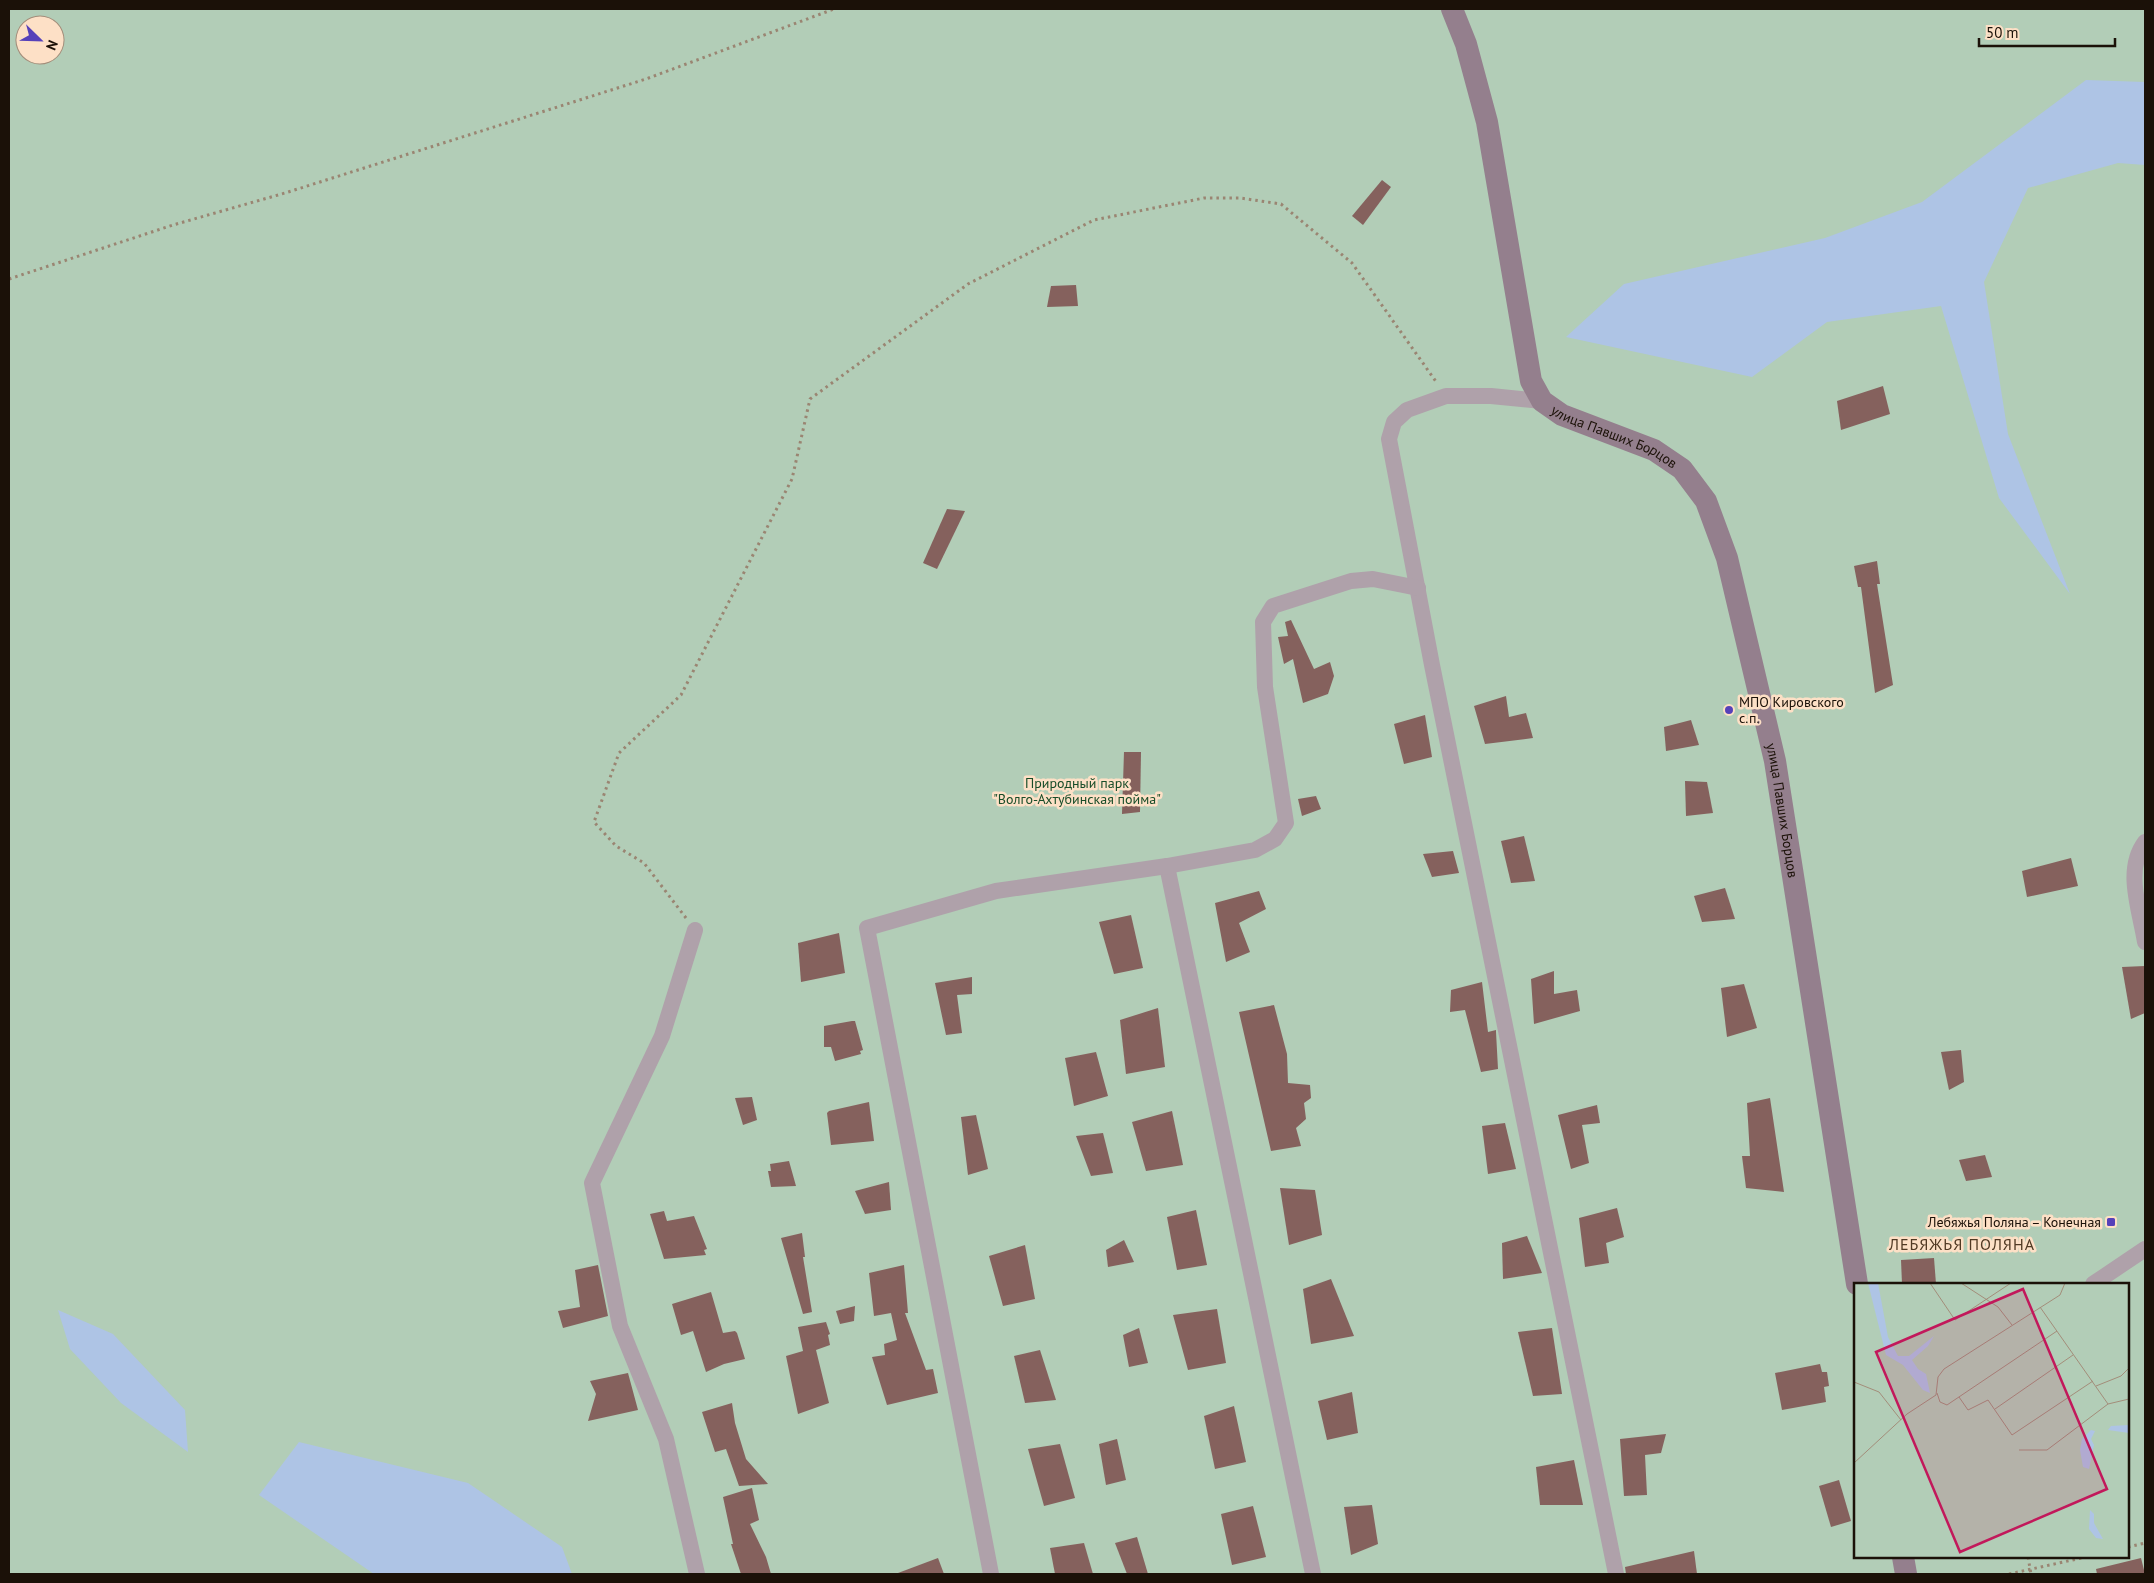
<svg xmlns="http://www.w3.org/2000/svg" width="2154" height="1583" viewBox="0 0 2154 1583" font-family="'PT Sans',sans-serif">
<rect width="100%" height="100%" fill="#fde0c6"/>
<path fill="#b2cdb7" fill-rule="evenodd" d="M9,9H2145V1574H9ZM25,25H55V55H25ZM1855,1284H2128V1557H1855Z"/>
<g fill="#aec4e5">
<polygon points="2086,80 2145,82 2145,165 2118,163 2028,188 1984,282 2008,434 2070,594 1999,498 1941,306 1827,322 1752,377 1566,337 1624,284 1825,238 1922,202"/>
<polygon points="58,1310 113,1334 185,1410 188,1452 121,1403 70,1349"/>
<polygon points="299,1442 468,1483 562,1547 572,1574 374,1574 259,1495"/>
</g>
<g fill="#85615d">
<polygon points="1382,180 1391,187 1363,225 1352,216"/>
<polygon points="1076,285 1078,306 1047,307 1051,286"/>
<polygon points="1883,386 1890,414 1841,430 1837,401"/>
<polygon points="947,509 965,511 937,569 923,563"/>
<polygon points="1877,561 1880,584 1877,584 1893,685 1875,693 1861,587 1858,587 1854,566"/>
<polygon points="1291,620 1314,669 1330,662 1334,676 1328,694 1303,703 1293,659 1284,664 1278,637 1288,636 1285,622"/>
<polygon points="1506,696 1509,717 1526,713 1533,738 1485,744 1474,706"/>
<polygon points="1425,715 1432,757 1404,764 1394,724"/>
<polygon points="1691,720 1699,745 1666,751 1664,727"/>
<polygon points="1124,752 1141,752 1140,812 1122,814"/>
<polygon points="1685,781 1707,782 1713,813 1686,816"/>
<polygon points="1316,796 1321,809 1302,816 1298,799"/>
<polygon points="1524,836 1535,881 1511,883 1501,841"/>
<polygon points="1453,851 1459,873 1432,877 1423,854"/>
<polygon points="2071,858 2078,886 2027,897 2022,871"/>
<polygon points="1725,888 1735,919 1702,922 1694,896"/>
<polygon points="1259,891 1266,909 1239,923 1250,952 1226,962 1215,903"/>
<polygon points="1131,915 1143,968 1114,974 1099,922"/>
<polygon points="839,933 845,973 801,982 798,943"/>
<polygon points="2145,966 2145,1013 2131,1019 2122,967"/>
<polygon points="1554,971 1554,994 1577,990 1580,1011 1534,1024 1531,979"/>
<polygon points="972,977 972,994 957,995 962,1033 946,1035 935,983"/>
<polygon points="1482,982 1488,1032 1496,1030 1496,1032 1498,1069 1481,1072 1465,1010 1450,1012 1451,990"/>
<polygon points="1744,984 1757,1028 1727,1037 1721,988"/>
<polygon points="1274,1005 1287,1054 1288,1083 1310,1085 1311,1098 1304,1103 1306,1119 1296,1128 1301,1146 1271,1151 1239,1012"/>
<polygon points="1158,1008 1165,1067 1126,1074 1120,1020"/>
<polygon points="852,1021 855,1021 863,1050 860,1051 861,1054 835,1061 831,1047 824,1047 824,1026"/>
<polygon points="1961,1050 1964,1082 1949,1090 1941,1052"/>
<polygon points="1096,1052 1108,1096 1074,1106 1065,1058"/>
<polygon points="752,1097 757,1120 743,1125 735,1098"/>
<polygon points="1770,1098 1784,1192 1746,1188 1742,1156 1750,1156 1747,1103"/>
<polygon points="869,1102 874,1141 831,1145 827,1113 829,1111"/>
<polygon points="1597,1105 1600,1123 1582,1125 1589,1163 1571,1169 1558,1115"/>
<polygon points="1172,1111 1183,1165 1146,1171 1132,1122"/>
<polygon points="976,1115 988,1169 968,1175 961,1117"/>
<polygon points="1505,1123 1516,1169 1488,1174 1482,1126"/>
<polygon points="1103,1133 1113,1173 1091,1176 1076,1136"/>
<polygon points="1985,1155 1992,1177 1966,1181 1959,1160"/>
<polygon points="789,1161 796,1186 771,1187 768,1171 771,1171 770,1164"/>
<polygon points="889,1182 891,1210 865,1214 855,1191"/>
<polygon points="1280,1188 1315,1190 1322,1235 1289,1245"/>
<polygon points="1617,1208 1624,1237 1606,1243 1609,1263 1585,1267 1579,1218"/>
<polygon points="1196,1210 1207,1265 1177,1270 1167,1217"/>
<polygon points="664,1211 667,1221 694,1216 707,1249 704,1250 706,1255 664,1259 650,1214"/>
<polygon points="802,1233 805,1257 803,1257 812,1312 803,1314 781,1238"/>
<polygon points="1527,1236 1542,1273 1503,1279 1502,1243"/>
<polygon points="1124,1240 1134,1262 1108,1267 1106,1250"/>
<polygon points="1025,1245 1035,1299 1003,1306 989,1256"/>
<polygon points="1934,1258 1936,1284 1902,1284 1901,1260"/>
<polygon points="598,1265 608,1316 563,1328 558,1311 580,1307 575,1270"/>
<polygon points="904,1265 908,1313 905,1313 926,1370 933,1369 938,1393 887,1405 872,1357 885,1355 884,1344 897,1340 891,1313 874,1316 869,1273"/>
<polygon points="1331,1279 1354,1336 1311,1344 1303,1289"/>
<polygon points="711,1292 723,1333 735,1331 737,1333 745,1359 724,1364 706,1372 693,1331 681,1335 672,1304"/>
<polygon points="855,1306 854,1321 840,1324 836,1311"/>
<polygon points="1217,1309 1226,1363 1188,1370 1173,1315"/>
<polygon points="826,1322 830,1334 828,1335 830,1345 816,1350 829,1403 798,1414 786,1356 803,1351 798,1327"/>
<polygon points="1139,1328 1148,1363 1129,1367 1123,1335"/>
<polygon points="1552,1328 1562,1394 1533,1396 1518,1332"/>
<polygon points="1040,1350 1056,1400 1025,1403 1014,1356"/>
<polygon points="1820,1364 1822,1372 1827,1372 1829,1386 1824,1387 1826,1402 1782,1410 1775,1373"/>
<polygon points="628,1373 638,1410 588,1421 596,1394 590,1381"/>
<polygon points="1352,1392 1358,1433 1327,1440 1318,1401"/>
<polygon points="732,1403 735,1423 746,1459 768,1484 739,1486 726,1449 715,1452 702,1412"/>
<polygon points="1234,1406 1246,1462 1215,1469 1204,1416"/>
<polygon points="1666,1434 1661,1453 1645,1455 1647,1495 1624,1496 1620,1439"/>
<polygon points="1117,1439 1126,1480 1106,1485 1099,1444"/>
<polygon points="1060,1444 1075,1498 1044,1506 1028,1449"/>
<polygon points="1574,1460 1583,1505 1540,1505 1536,1467"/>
<polygon points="1839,1480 1851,1521 1831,1527 1819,1486"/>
<polygon points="752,1488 759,1520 750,1524 766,1557 771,1574 741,1574 731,1544 733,1544 723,1497"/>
<polygon points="1372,1505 1378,1544 1351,1555 1344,1507"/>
<polygon points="1253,1506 1266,1557 1232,1565 1221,1514"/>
<polygon points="1137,1537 1148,1574 1127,1574 1115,1543"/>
<polygon points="1084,1543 1093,1574 1055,1574 1050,1548"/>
<polygon points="1694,1551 1697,1574 1626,1574 1625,1567"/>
<polygon points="938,1558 944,1574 898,1574 898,1573"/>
<polygon points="2141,1558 2145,1574 2097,1574 2096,1569"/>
</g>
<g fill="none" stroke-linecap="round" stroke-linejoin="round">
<g stroke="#9a8572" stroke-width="3" stroke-dasharray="2.5 4" stroke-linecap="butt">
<polyline points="9,279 173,225 285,193 646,79 834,9"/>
<polyline points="686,918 644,863 616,846 594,822 619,753 681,695 792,479 810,399 968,284 1094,220 1204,198 1240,198 1281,204 1352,263 1437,383"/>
<polyline points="2128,1547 2145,1543"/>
<polyline points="2028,1557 2031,1574"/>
<polyline points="2009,1574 2086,1557"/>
</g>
<g stroke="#afa1aa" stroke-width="16">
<polyline points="1542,401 1491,396 1446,396 1407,410 1394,422 1389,439 1432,665 1616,1574"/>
<path d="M2145,842C2124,870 2140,910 2145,942"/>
<polyline points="1167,866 1313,1574"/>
<polyline points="695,930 662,1036 592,1183 620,1326 666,1439 697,1574"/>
<polyline points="2093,1284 2145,1249"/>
<polyline points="991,1574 867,928 996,891 1167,866 1255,850 1275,839 1286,823 1265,687 1263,622 1273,606 1351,581 1373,579 1418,588"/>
</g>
<g stroke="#947f8d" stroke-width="22">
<path id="s1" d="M1452,9L1466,44L1487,122L1531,381L1542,401L1562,415L1654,450L1682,469L1706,501L1727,558L1775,761L1857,1284"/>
<polyline points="1903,1557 1906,1574"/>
</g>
</g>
<g fill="#5641b9" stroke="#fde0c6" stroke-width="2">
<circle cx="1729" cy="710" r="5"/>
<rect x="2106" y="1217" width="10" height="10" rx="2.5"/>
</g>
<g text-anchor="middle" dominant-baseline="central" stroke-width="5" stroke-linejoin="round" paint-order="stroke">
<g font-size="14" fill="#1b1108" stroke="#fde0c6">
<text stroke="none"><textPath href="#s1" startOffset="485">улица Павших Борцов</textPath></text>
<text stroke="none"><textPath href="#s1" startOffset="920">улица Павших Борцов</textPath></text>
</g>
<g font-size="14" fill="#1b1108" stroke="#fde0c6" text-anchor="start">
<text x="1739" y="702">МПО Кировского<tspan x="1739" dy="16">с.п.</tspan></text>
<text x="2101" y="1222" text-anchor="end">Лебяжья Поляна – Конечная</text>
</g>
<g font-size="14" fill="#174c28" stroke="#fde0c6">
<text x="1077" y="783">Природный парк<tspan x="1077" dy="16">"Волго-Ахтубинская пойма"</tspan></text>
</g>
<g font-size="16" letter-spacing="1" fill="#513a24" stroke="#fde0c6">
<text x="1962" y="1244">ЛЕБЯЖЬЯ ПОЛЯНА</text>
</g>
</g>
<g transform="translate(1854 1283)">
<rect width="275" height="275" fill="#fde0c6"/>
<path d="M0,0H275V275H0Z" fill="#b2cdb7"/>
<path d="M14,0H24L34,54L44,73H55L80,53L74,63L58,77L64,86L72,91L76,110L69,107L49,82L32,72ZM275,142V150L254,147L257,143ZM237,147L241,148L237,156L240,162L235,186L229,184L226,167L228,156ZM236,227L240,231V240L249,256L242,255L235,246Z" fill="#aec4e5"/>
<path fill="none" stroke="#a38d7a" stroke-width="1" d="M76,0L101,37L157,0M107,0L144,24L158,42M0,99L25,109L47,137M242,103L267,93L275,85M83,110L86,119L93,122L203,48M105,114L114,127L134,117L158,152L239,98M254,121L275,116M141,126L219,72M165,167H193L254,121L186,24M0,180L53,131L82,112L84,94L90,86L206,12L211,0"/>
<path fill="#c2185b" fill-opacity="0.15" stroke="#c2185b" stroke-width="2.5" d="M169,6L253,206L106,269L22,69Z"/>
<rect width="275" height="275" fill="none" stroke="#1b1108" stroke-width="2.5"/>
</g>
<rect width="2154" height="1583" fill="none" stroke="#1b1108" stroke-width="20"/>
<g transform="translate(40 40) rotate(113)"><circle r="24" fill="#fde0c6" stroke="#a38d7a"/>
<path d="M0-4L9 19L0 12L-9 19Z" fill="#5641b9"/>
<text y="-8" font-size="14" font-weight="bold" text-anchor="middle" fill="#1b1108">N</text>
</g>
<path d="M1979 38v8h136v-8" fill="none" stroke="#1b1108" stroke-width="2.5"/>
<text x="1986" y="38" font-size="15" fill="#1b1108" stroke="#fde0c6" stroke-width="4" paint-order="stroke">50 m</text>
</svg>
